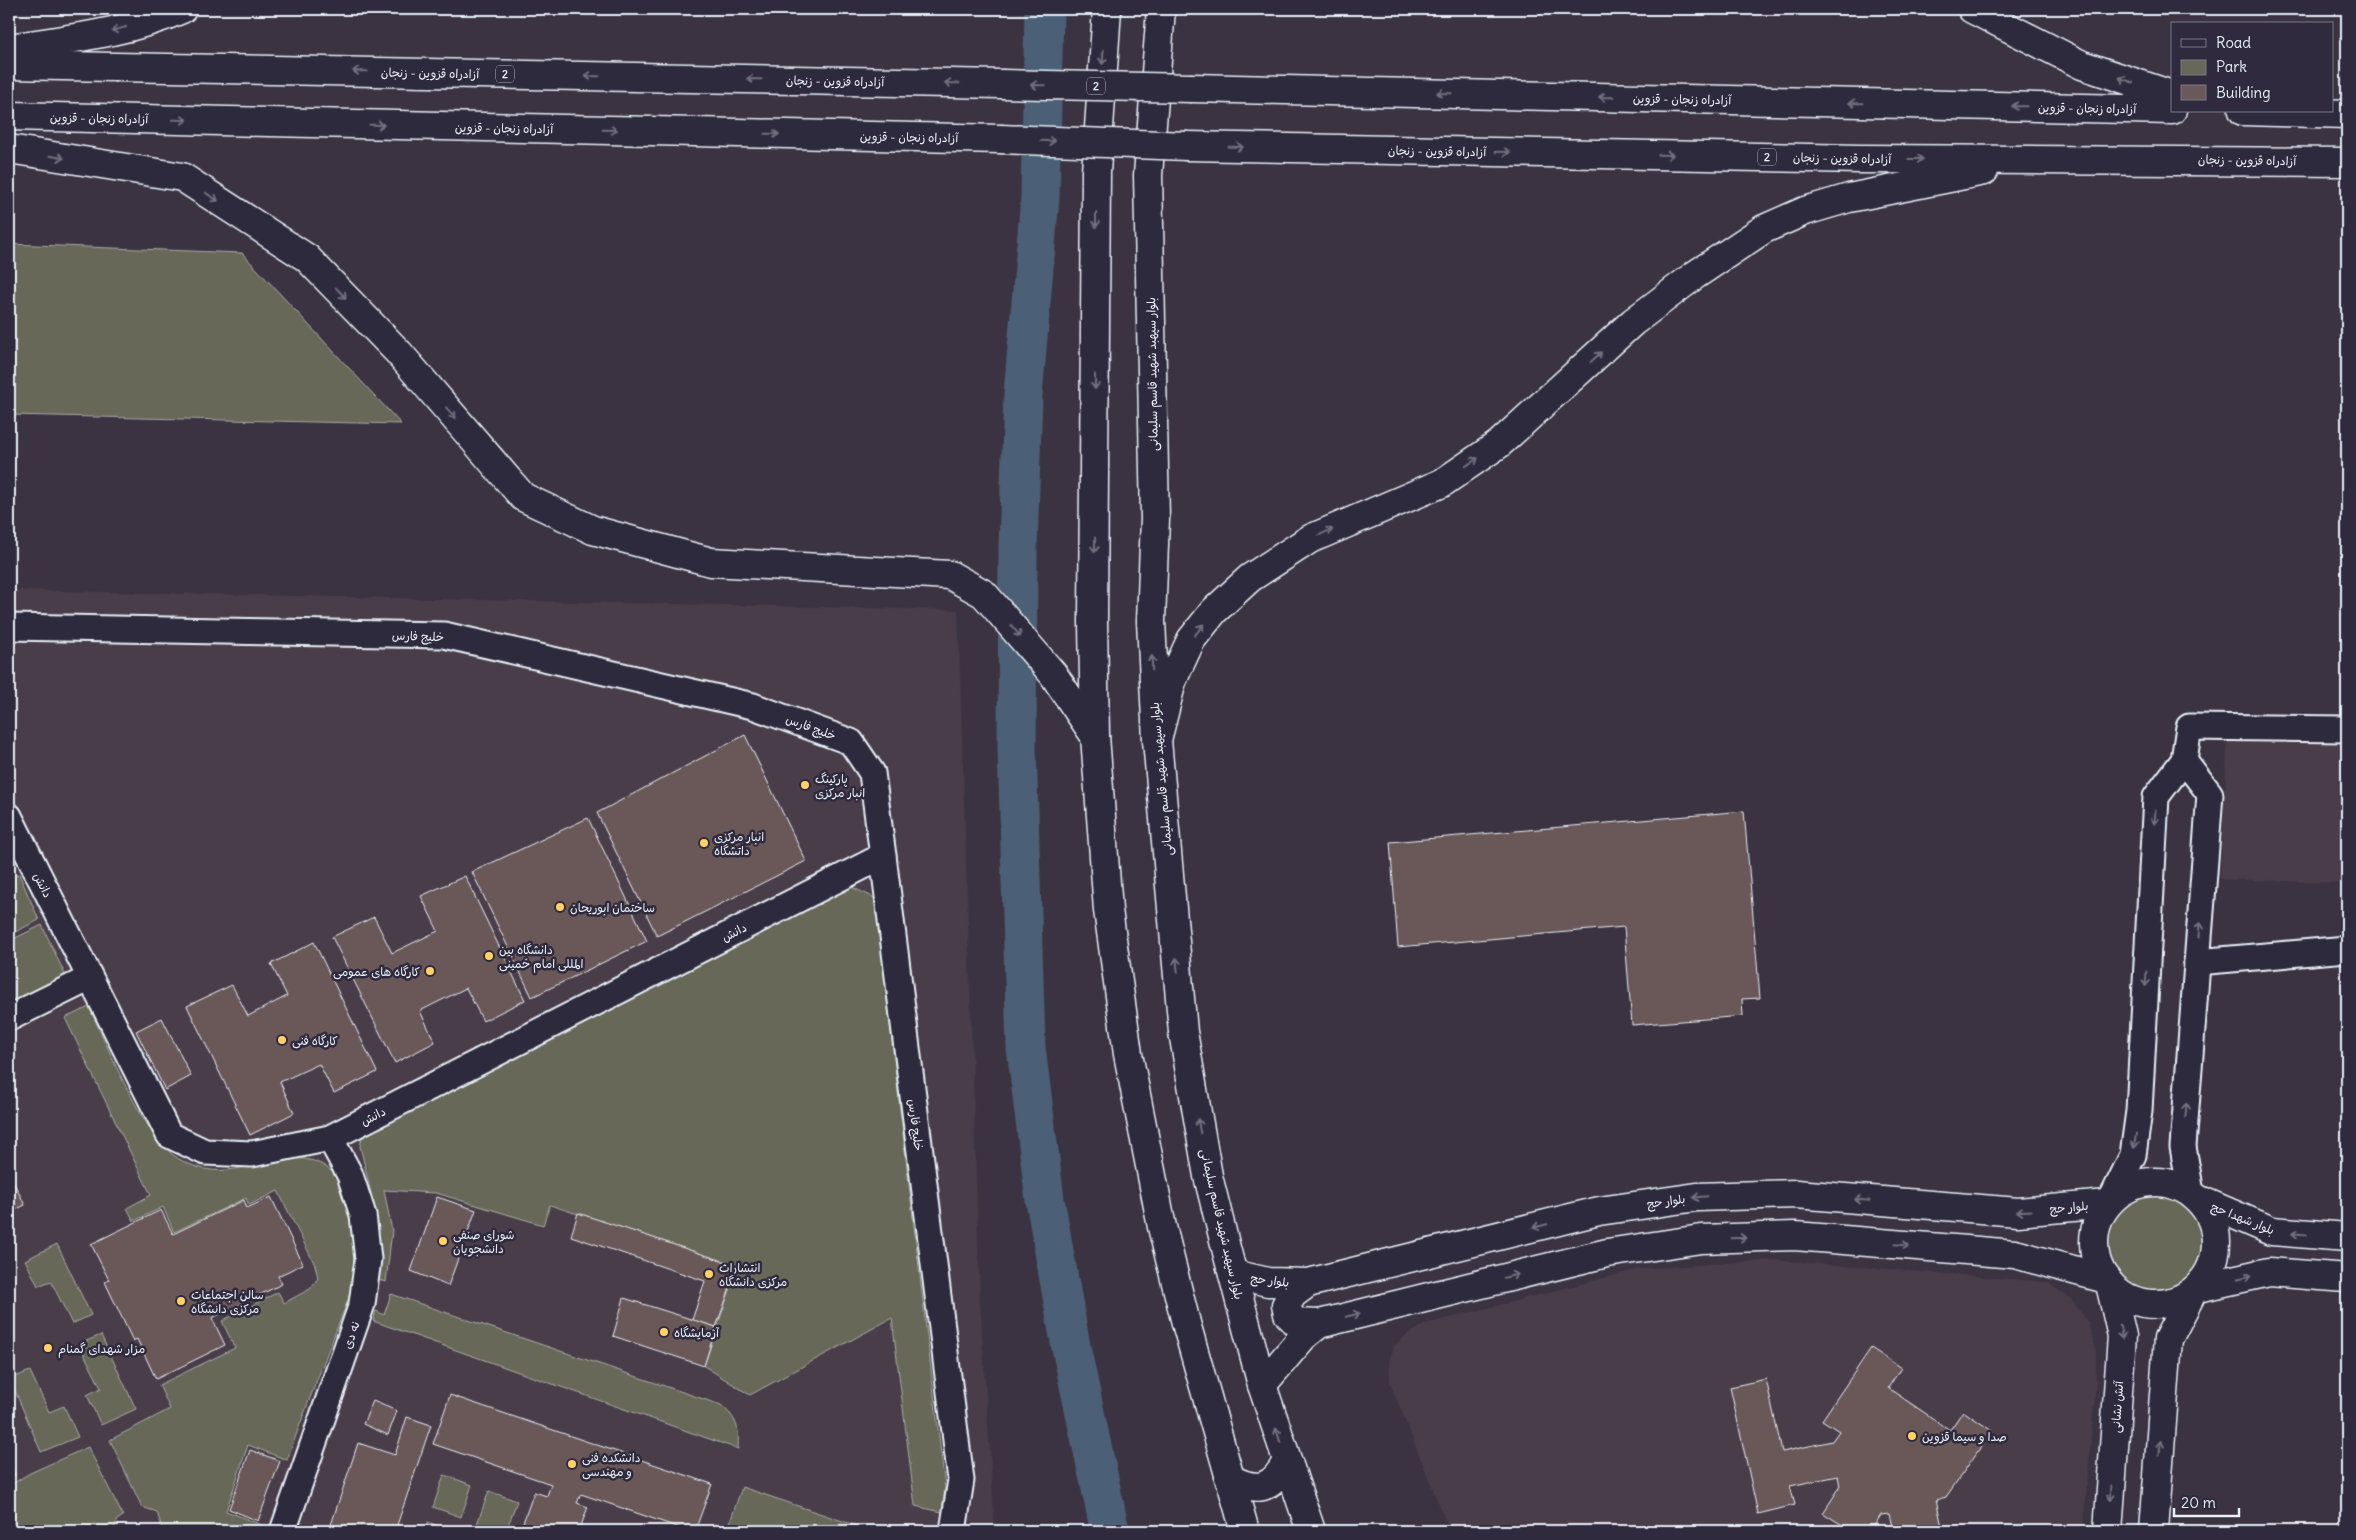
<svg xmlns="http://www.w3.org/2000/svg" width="2356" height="1540" viewBox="0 0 2356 1540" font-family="Delius,'Playpen Sans Arabic',sans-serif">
<rect width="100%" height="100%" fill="#3b3342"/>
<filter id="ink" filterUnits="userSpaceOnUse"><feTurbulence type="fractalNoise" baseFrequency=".02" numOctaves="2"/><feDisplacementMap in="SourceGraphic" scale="10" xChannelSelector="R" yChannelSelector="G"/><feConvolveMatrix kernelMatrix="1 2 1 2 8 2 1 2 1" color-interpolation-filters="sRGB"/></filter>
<g filter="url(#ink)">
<g fill="#493e49">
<polygon points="9,590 958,610 980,1302 995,1531 9,1531"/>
<polygon points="2229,717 2347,720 2347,883 2220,879"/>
<polygon points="1773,1260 2047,1282 2071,1299 2088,1322 2096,1350 2096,1381 2083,1531 1450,1531 1390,1383 1389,1362 1394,1346 1408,1334 1426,1324 1639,1269"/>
</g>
<g fill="#676859" stroke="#a8aca8">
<polygon points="9,244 242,253 401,424 9,415"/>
<polygon points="19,874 39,920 9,935 9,878"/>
<polygon points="843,883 875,898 945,1487 942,1512 915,1506 892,1318 750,1395 704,1366 738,1266 550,1205 543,1225 436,1193 384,1190 392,1231 386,1282 374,1279 379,1227 360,1146 365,1126"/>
<polygon points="42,925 67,979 9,1005 9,941"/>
<path d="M89,1007C108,1046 143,1138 179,1159C227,1187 259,1154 305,1159C353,1166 359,1228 356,1267C354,1290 342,1314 334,1336C318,1377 302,1418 287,1460L248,1445L226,1511L267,1527L266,1531H163L157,1512L142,1507L110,1440L170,1409L159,1385L235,1348L222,1321L278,1292L284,1303L310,1289L318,1278L315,1265L278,1191L249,1205L246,1198L174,1232L163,1207L134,1221L127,1208L151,1195L65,1018Z"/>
<circle cx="2154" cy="1241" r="53"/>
<polygon points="57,1244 91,1315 72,1324 51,1281 38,1286 25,1260"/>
<path d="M391,1294L721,1405C738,1420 739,1427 738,1449L373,1321L376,1311L384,1315Z"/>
<polygon points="101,1335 136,1409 101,1425 87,1395 101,1388 79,1344"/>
<polygon points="30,1371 49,1412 64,1406 78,1437 41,1452 10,1379"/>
<polygon points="88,1447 123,1516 117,1520 113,1531 13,1531 9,1525 9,1486 30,1473"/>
<polygon points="444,1475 472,1485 461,1517 433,1507"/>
<polygon points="742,1487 872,1531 727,1531"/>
<polygon points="489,1491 517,1501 506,1531 499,1531 477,1524"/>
<polygon points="428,1522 441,1527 440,1531 425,1531"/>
</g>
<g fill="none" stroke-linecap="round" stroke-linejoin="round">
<polyline stroke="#4c6077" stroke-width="39" points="1044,9 1040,198 1023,395 1018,547 1017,746 1026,1048 1045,1200 1071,1347 1110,1531"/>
</g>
<g fill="#6a5958" stroke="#e8f1f8">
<polygon points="745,735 806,861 657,936 597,813"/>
<polygon points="1744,811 1760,998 1742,999 1743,1016 1632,1025 1624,927 1398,947 1390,842"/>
<polygon points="588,818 647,941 532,997 472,872"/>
<polygon points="465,876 525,1000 483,1021 466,988 420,1011 435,1042 395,1063 332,937 374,917 392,953 438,931 421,896"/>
<polygon points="314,942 377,1072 334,1093 319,1064 280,1082 294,1113 250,1135 187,1006 232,985 248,1016 287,996 271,964"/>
<polygon points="162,1018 191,1076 165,1090 136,1031"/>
<polygon points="9,1173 25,1205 9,1213"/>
<polygon points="271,1197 303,1264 278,1276 282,1284 212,1318 225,1345 156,1379 137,1339 133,1341 105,1282 109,1280 91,1244 161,1210 173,1234 244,1200 247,1208"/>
<polygon points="437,1197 476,1210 448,1286 411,1271"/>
<polygon points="578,1213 738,1266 716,1327 692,1320 705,1281 571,1236"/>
<polygon points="624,1298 716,1327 704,1366 613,1336"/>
<polygon points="1871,1348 1901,1368 1888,1388 1950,1430 1963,1411 1992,1431 1946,1497 1936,1500 1943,1531 1893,1531 1889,1514 1881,1515 1871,1531 1852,1531 1823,1513 1840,1487 1838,1476 1790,1486 1795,1505 1758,1514 1730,1387 1766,1379 1782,1452 1832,1441 1839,1431 1822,1420"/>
<polygon points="450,1395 712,1484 695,1531 689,1531 581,1494 577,1503 588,1507 579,1531 520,1531 534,1492 547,1496 551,1484 433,1444"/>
<polygon points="373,1401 397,1411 388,1435 363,1424"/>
<polygon points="407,1417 431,1425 395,1531 329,1531 358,1443 395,1455"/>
<polygon points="250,1450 280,1461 258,1521 229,1509"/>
<polygon points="9,1461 15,1475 9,1478"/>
</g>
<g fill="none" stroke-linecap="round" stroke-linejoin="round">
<g stroke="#e8f1f8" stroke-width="29">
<g id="minor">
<polyline points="9,627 444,635 753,706 851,742 872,773 883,856 961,1480 953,1531"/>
<polyline points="2184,760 2210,794 2183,1147 2191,1193"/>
<polyline points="9,816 169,1135 205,1152 252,1154 330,1138 883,856"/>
<polyline points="2197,962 2347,949"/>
<polyline points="9,1018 90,978"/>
<polyline points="2112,1198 2133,1155 2139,1111 2156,797 2184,760 2189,727 2347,729"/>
<polyline points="283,1531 362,1304 368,1259 363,1215 350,1175 330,1138"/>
</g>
</g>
<g stroke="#e8f1f8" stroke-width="31">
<g id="major">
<polyline points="1107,9 1096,172 1093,623 1095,736 1108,910 1128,1054 1162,1227 1186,1323 1245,1531"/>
<polyline points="1161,9 1148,175 1155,519 1151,621 1157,740 1183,1032 1208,1176 1227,1252 1262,1385 1311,1531"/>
<circle cx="2155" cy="1243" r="61"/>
<polyline points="2200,1200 2272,1231 2347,1237"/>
<polyline points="1233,1274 1268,1282 1308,1283 1599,1211 1697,1197 1796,1194 2018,1212 2107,1204"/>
<polyline points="1308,1283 1293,1294 1286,1305 1288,1314 1297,1323 1319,1324"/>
<polyline points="2197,1288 2269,1272 2347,1278"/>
<polyline points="1262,1385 1303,1337 1319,1324 1607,1253 1701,1239 1795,1236 2015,1254 2106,1279"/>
<path d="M1229,1478C1257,1493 1272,1490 1287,1461"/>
<polyline points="2108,1531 2122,1336 2110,1284"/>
<polyline points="2154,1531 2168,1339 2192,1293"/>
</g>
</g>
<g stroke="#e8f1f8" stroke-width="31">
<g id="highway">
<polyline points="1972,9 2082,65 2172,95"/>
<path d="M9,48C67,39 128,33 182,9"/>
<polyline points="9,65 1001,84"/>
<polyline points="1192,88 2172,110"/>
<polyline points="2243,111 2347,114"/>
<polyline points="9,116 1000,139"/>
<polyline points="1187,146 1860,159 2347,162"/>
<polyline points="9,149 182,177 307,258 399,353 523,497 593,530 711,562 950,575 984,594 1053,674 1095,736"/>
<polyline points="1157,740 1172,681 1191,640 1214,611 1250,578 1310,539 1442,483 1499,444 1633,322 1695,275 1764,229 1805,211 1849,198 1984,171"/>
</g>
</g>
<use href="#minor" stroke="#2f2a3d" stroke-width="25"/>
<use href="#major" stroke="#2f2a3d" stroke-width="28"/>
<use href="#highway" stroke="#2f2a3d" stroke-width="28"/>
<g stroke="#e8f1f8" stroke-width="31" stroke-linecap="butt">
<g id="highway-bridge">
<polyline points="1001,84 1192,88"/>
<polyline points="1000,139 1187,146"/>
</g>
</g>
<use href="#highway-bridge" stroke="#2f2a3d" stroke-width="28"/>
</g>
<defs><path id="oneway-shaft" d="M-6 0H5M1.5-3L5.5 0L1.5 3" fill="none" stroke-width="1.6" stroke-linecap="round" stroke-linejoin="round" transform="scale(1.25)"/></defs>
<g stroke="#70707e">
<use href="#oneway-shaft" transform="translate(119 29) rotate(165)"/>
<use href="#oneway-shaft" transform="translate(1103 57) rotate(94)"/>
<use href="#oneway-shaft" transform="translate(360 71) rotate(-179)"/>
<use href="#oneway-shaft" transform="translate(592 76) rotate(-179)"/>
<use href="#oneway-shaft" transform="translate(754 79) rotate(-179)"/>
<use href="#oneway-shaft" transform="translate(2126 80) rotate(-161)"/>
<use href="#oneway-shaft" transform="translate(952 83) rotate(-179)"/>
<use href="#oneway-shaft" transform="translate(1038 85) rotate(-179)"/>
<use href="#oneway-shaft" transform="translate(1444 93) rotate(-179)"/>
<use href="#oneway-shaft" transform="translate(1606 97) rotate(-179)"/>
<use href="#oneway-shaft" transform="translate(1856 103) rotate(-179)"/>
<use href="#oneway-shaft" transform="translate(2019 106) rotate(-179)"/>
<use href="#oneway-shaft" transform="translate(180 120) rotate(1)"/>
<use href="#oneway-shaft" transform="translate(377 125) rotate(1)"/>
<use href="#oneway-shaft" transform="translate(610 130) rotate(1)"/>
<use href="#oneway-shaft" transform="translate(772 134) rotate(1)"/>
<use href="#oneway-shaft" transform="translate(1048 141) rotate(2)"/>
<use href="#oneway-shaft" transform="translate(1236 147) rotate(1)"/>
<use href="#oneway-shaft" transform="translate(1503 152) rotate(1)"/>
<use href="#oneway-shaft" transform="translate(1666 155) rotate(1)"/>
<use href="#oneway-shaft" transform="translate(57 157) rotate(9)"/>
<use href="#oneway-shaft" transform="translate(1916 159)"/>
<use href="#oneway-shaft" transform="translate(212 197) rotate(33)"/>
<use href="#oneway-shaft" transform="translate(1096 220) rotate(90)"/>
<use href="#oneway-shaft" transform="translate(341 293) rotate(46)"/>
<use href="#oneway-shaft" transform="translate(1596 357) rotate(-43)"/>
<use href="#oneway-shaft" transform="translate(1095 382) rotate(90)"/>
<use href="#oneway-shaft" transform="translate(451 413) rotate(49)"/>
<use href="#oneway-shaft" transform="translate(1472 462) rotate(-34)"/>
<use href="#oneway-shaft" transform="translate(1326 532) rotate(-24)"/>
<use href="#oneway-shaft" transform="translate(1095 545) rotate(91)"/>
<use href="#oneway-shaft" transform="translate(1199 630) rotate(-52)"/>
<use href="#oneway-shaft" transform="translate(1016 631) rotate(50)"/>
<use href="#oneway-shaft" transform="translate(1152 663) rotate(-91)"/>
<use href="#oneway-shaft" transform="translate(2155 817) rotate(93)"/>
<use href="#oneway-shaft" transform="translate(2199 930) rotate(-86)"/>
<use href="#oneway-shaft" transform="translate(1177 965) rotate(-95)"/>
<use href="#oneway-shaft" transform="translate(2146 979) rotate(93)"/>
<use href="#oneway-shaft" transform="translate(2186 1110) rotate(-86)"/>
<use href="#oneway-shaft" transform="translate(1199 1126) rotate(-100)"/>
<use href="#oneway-shaft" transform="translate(2135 1141) rotate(97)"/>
<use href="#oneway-shaft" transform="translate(1700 1197) rotate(175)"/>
<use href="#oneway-shaft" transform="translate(1862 1200) rotate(-175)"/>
<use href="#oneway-shaft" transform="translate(2024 1211) rotate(177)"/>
<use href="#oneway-shaft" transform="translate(1540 1226) rotate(166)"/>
<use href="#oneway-shaft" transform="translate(2299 1234) rotate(-176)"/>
<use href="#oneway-shaft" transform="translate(1739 1238) rotate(-2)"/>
<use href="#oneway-shaft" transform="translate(1902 1245) rotate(5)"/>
<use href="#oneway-shaft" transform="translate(1511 1276) rotate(-14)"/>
<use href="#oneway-shaft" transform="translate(2245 1277) rotate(-12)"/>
<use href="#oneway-shaft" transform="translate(1353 1315) rotate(-14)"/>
<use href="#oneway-shaft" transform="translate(2121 1332) rotate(81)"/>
<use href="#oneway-shaft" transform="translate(1278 1435) rotate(-108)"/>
<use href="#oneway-shaft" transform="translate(2160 1448) rotate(-86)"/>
<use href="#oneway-shaft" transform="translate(2111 1493) rotate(94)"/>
</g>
</g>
<g fill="#ffd166" stroke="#2f2a3d" stroke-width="2">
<circle cx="805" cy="785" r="5"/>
<circle cx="704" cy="843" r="5"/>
<circle cx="560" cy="907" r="5"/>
<circle cx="489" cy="956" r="5"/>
<circle cx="430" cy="971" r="5"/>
<circle cx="282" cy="1040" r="5"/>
<circle cx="443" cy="1241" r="5"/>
<circle cx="709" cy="1274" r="5"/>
<circle cx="181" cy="1301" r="5"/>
<circle cx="664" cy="1332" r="5"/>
<circle cx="48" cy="1348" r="5"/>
<circle cx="1912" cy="1436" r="5"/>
<circle cx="572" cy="1464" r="5"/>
</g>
<g text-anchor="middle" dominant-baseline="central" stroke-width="5" stroke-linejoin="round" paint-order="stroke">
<g fill="#2f2a3d" stroke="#b0b5c0" stroke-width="1">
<rect x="496" y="65.5" width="18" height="17" rx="4"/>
<rect x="1087" y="77.5" width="18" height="17" rx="4"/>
<rect x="1758" y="148.5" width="18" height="17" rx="4"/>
</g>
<g font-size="11" font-weight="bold" fill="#e8f1f8">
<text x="505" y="74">2</text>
<text x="1096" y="86">2</text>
<text x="1767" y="157">2</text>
</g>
<g font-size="12" fill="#e8f1f8" stroke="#2f2a3d">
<text transform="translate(430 73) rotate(1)">آزادراه قزوین - زنجان</text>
<text transform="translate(835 81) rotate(1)">آزادراه قزوین - زنجان</text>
<text transform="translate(1682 99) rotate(1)">آزادراه زنجان - قزوین</text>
<text transform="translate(2087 108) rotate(1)">آزادراه زنجان - قزوین</text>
<text transform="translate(99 118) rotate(1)">آزادراه زنجان - قزوین</text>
<text transform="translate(504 128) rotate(1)">آزادراه زنجان - قزوین</text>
<text transform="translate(909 137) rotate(1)">آزادراه زنجان - قزوین</text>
<text transform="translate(1437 151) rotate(1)">آزادراه قزوین - زنجان</text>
<text transform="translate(1842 158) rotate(1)">آزادراه قزوین - زنجان</text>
<text transform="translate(2247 160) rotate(1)">آزادراه قزوین - زنجان</text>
<text transform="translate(1152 374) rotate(-91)">بلوار سپهبد شهید قاسم سلیمانی</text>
<text transform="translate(418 636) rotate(2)">خلیج فارس</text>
<text transform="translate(811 727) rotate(20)">خلیج فارس</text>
<text transform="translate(1161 779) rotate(-95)">بلوار سپهبد شهید قاسم سلیمانی</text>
<text transform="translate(43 885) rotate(63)">دانش</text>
<text transform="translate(734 932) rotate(-27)">دانش</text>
<text transform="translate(373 1116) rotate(-27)">دانش</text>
<text transform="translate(916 1125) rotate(83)">خلیج فارس</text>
<text transform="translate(1666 1201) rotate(-8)">بلوار حج</text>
<text transform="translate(2069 1207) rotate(-5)">بلوار حج</text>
<text transform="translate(2243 1218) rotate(22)">بلوار شهدا حج</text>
<text transform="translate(1222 1224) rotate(77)">بلوار سپهبد شهید قاسم سلیمانی</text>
<text transform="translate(1270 1280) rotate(7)">بلوار حج</text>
<text transform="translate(351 1335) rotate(-71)">نه دی</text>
<text transform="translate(2117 1407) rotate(-86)">آتش نشانی</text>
</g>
<g font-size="12" fill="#e8f1f8" stroke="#2f2a3d" text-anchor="start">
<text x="815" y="778">پارکینگ<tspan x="815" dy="14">انبار مرکزی</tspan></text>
<text x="714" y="836">انبار مرکزی<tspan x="714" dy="14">داتشگاه</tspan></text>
<text x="570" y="907">ساختمان ابوریحان</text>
<text x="499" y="949">دانشگاه بین<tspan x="499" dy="14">المللی امام خمینی</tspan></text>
<text x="420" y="971" text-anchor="end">کارگاه های عمومی</text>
<text x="292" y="1040">کارگاه فنی</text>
<text x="453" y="1234">شورای صنفی<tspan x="453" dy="14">دانشجویان</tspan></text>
<text x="719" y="1267">انتشارات<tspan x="719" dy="14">مرکزی دانشگاه</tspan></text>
<text x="191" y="1294">سالن اجتماعات<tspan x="191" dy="14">مرکزی دانشگاه</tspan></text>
<text x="674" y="1332">آزمایشگاه</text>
<text x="58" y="1348">مزار شهدای گمنام</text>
<text x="1922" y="1436">صدا و سیما قزوین</text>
<text x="582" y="1457">دانشکده فنی<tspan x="582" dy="14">و مهندسی</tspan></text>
</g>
</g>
<rect width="2356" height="1540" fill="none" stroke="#2f2a3d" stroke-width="30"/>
<rect x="15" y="15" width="2326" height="1510" fill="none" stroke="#e8f1f8" stroke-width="2" filter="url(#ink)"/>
<rect x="2171" y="22" width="162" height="90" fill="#2f2a3d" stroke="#797a88"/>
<rect x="2181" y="39" width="25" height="8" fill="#2f2a3d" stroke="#797a88"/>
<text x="2216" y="48" font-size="15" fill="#e8f1f8">Road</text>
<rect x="2181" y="60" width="25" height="15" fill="#676859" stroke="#797a88"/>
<text x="2216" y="72" font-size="15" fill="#e8f1f8">Park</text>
<rect x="2181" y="85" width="25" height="15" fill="#6a5958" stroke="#797a88"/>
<text x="2216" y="98" font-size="15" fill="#e8f1f8">Building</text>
<path d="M2174 1508v8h65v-8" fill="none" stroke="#e8f1f8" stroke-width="2.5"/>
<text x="2181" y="1508" font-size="15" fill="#e8f1f8" stroke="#2f2a3d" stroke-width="4" paint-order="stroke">20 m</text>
</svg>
